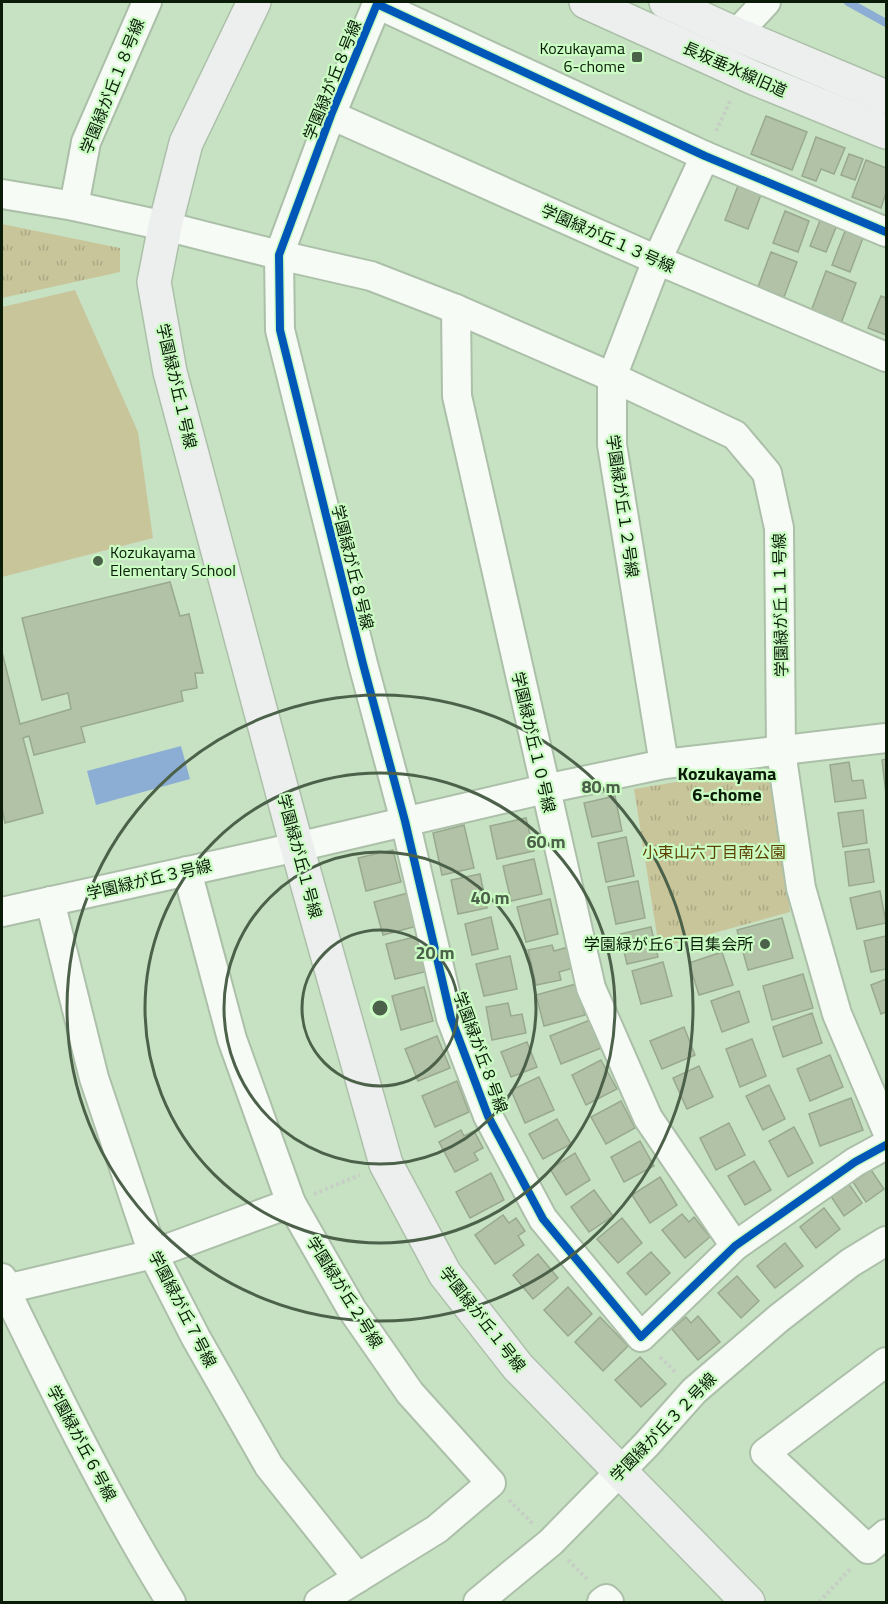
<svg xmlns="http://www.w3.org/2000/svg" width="888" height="1604" viewBox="0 0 888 1604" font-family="'Titillium Web','Noto Sans JP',sans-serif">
<defs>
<pattern id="park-tufts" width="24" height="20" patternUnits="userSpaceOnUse" patternTransform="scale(1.5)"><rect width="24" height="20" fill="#c9c59b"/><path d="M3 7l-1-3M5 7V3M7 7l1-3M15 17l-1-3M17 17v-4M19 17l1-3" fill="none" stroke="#aba984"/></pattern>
</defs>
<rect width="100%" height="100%" fill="#c7e2c3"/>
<g fill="url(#park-tufts)">
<polygon points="2,224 120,248 120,272 2,298"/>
<polygon points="754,769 777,785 790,912 659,948 634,789"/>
</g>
<polygon fill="#c9c59b" points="75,290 138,432 153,538 2,577 2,307"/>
<polygon fill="#8caed4" points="181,746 190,779 96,805 87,771"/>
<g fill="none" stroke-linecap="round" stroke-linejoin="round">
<polyline stroke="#8caed4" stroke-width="8" points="848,2 886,23"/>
</g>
<g fill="#b2c2a7" stroke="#99a98e" stroke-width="1.5">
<polygon points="766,116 807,132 792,170 751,154"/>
<polygon points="816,137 845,148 834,174 821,169 816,181 802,176"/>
<polygon points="849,154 863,159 855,180 841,175"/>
<polygon points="866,160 886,168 886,193 881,208 852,197"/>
<polygon points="739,183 762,192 748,229 725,220"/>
<polygon points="785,211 809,221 798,252 773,243"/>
<polygon points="821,218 837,225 826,252 810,246"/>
<polygon points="845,231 863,238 850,272 832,265"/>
<polygon points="771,252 797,262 784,297 758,287"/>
<polygon points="826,271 856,283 840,326 810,314"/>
<polygon points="881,296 886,298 886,335 868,328"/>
<polygon points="170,582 180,616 189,614 203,673 195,673 197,688 181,691 183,701 81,727 85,742 34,755 29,736 23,738 43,813 5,823 2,808 2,652 20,724 71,709 68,693 42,700 22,618"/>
<polygon points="886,759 886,794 882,760"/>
<polygon points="849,762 852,781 863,780 866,798 835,802 830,765"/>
<polygon points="615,796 622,831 592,837 584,803"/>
<polygon points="863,810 867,843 843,847 838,813"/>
<polygon points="526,818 534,851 497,859 490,826"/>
<polygon points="464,825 474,868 442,875 433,833"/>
<polygon points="626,837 634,876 606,882 598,843"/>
<polygon points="869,849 874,882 849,886 845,852"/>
<polygon points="393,850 401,882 366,891 358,858"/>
<polygon points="534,859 542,894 511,901 503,866"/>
<polygon points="480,874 487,908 458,914 451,880"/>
<polygon points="638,881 645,918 616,924 608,887"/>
<polygon points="880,891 886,923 857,929 850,898"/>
<polygon points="408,893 417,926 383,935 374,902"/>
<polygon points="550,899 558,934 526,942 517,907"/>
<polygon points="491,917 498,949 472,955 465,924"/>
<polygon points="782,918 793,958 748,970 737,930"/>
<polygon points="651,927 658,957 627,964 620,934"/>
<polygon points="419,936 428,971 395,979 386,944"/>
<polygon points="886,936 886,969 871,972 864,941"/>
<polygon points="552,945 554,951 568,947 573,968 559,972 561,980 536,985 528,950"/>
<polygon points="722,952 733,985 699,995 689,963"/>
<polygon points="510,956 517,989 484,996 476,964"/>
<polygon points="663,962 672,996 641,1004 632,971"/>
<polygon points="803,974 813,1008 772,1020 763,986"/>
<polygon points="886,979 886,1012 881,1014 871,985"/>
<polygon points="576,984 585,1015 544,1026 536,995"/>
<polygon points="424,987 433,1021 401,1030 392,996"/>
<polygon points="739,991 749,1022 722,1032 711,1001"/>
<polygon points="508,1003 511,1016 522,1014 526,1033 492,1040 486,1007"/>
<polygon points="812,1013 822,1043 783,1057 773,1027"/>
<polygon points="590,1020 601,1048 561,1064 550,1036"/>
<polygon points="684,1027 695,1055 662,1069 650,1041"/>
<polygon points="437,1036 450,1068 418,1081 405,1049"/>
<polygon points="752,1039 766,1076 740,1087 726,1049"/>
<polygon points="527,1042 537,1067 511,1077 501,1052"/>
<polygon points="830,1055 843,1087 810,1101 797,1069"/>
<polygon points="601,1060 617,1089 586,1105 572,1075"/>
<polygon points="699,1066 713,1097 687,1109 673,1078"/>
<polygon points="539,1077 554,1110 525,1123 511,1090"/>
<polygon points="457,1081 469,1112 435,1127 422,1096"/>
<polygon points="769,1085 785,1119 763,1130 746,1096"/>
<polygon points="851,1098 863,1130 820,1146 809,1114"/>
<polygon points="621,1101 635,1128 606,1144 591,1117"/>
<polygon points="557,1119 571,1144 543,1159 529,1134"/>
<polygon points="729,1123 745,1155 716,1170 700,1138"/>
<polygon points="794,1127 813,1163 788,1177 769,1141"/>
<polygon points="461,1130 464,1136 474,1131 483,1148 474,1153 478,1160 455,1172 439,1142"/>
<polygon points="640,1141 654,1166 624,1182 611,1157"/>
<polygon points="575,1153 590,1180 566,1195 550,1169"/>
<polygon points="754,1161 771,1190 745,1205 728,1176"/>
<polygon points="871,1170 884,1189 866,1202 853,1182"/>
<polygon points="491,1173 504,1200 470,1218 456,1192"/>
<polygon points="660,1177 677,1205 650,1223 632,1195"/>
<polygon points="844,1177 862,1203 844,1216 826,1189"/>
<polygon points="594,1190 613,1216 589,1232 571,1207"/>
<polygon points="824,1208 840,1229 816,1248 800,1227"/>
<polygon points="682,1214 689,1222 694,1217 710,1237 685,1258 662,1230"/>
<polygon points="503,1215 509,1223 516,1218 525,1231 518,1236 524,1245 495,1264 475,1235"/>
<polygon points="622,1218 642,1243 618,1263 597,1239"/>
<polygon points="785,1243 803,1266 775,1288 757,1266"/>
<polygon points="651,1252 670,1273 646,1295 627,1273"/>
<polygon points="538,1254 558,1278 533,1299 513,1275"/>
<polygon points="737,1276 759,1301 741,1318 718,1293"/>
<polygon points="568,1287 592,1314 568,1336 544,1310"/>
<polygon points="698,1316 720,1342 698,1360 672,1329 686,1317 691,1323"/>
<polygon points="600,1317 628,1346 603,1371 575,1342"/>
<polygon points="640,1357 666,1384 641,1407 615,1380"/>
</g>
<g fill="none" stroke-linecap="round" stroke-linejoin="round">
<g stroke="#acc0a9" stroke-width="32">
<g id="street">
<polyline points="736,34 766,2"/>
<polyline points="331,115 657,260 886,357"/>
<polyline points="2,194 74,206 165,226 279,255 371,276 456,309 612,377 735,435 767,473 779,528 781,751 801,888 837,1014 886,1129"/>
<polyline points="74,206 86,142 147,2"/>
<polyline points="886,232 705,156 377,4 331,115 279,255 280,330 363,664 405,821 451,1018 488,1116 543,1219 641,1337 735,1246 855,1162 886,1145"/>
<polyline points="456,309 457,396 591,988 648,1118 735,1246"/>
<polyline points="664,764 612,445 612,377 657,260 705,156"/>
<polyline points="187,871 232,1039 291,1203 351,1308 410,1393 491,1483 437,1529 319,1602"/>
<polyline points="50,901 94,1078 153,1254 196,1338 269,1466 358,1578"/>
<polyline points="2,912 297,847 545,789 664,764 886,738"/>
<path d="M2,1278L5,1289C57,1396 109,1502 171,1602"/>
<polyline points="2,1290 153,1254 291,1203"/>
<polyline points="886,1362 765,1453 868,1549 886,1534"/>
<polyline points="478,1602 551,1542 646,1445 694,1391 779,1318 850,1263 886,1241"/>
<polyline points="602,1602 606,1599 609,1602"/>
</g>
</g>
<g stroke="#acc0a9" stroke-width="36">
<g id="secondary">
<polyline points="254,2 186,143 165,226 154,282 170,372 297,847 386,1164 445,1274 518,1367 748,1602"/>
<polyline points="586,2 754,78 886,132"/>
<polyline points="666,2 736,34 886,97"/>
</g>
</g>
<g stroke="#c6cec5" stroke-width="4" stroke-dasharray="3 3" stroke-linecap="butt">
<polyline points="716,131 731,99"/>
<polyline points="314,1194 360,1175"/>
<polyline points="660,1357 676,1373"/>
<polyline points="509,1500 533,1524"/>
<polyline points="568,1560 588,1580"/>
<polyline points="819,1602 851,1568"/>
</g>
<use href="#street" stroke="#f7fbf6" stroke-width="28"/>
<use href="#secondary" stroke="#ecefed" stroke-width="33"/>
<g stroke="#cafcc3" stroke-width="11">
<polyline id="cycleway" points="886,232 705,156 377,4 331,115 279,255 280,330 363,664 405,821 451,1018 488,1116 543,1219 641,1337 735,1246 855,1162 886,1145"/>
</g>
<use href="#cycleway" stroke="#0057b8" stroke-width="8"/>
</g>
<g fill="none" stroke="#4c6149" stroke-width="3">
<circle cx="380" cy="1008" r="78"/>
<circle cx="380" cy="1008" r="156"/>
<circle cx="380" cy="1008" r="235"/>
<circle cx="380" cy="1008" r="313"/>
</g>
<g fill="#4c6149" stroke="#cafcc3" stroke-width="2">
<rect x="631" y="51" width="12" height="12" rx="3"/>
<circle cx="98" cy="561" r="6"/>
<circle cx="765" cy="944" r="6"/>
</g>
<g text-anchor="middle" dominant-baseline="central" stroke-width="4.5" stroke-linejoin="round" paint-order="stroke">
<g font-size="16" fill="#0a1c08" stroke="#cafcc3" text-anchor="end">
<text x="625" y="48">Kozukayama<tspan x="625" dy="18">6-chome</tspan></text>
<text x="110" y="552" text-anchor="start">Kozukayama<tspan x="110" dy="18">Elementary School</tspan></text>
<text x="753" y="944">学園緑が丘6丁目集会所</text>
</g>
<g font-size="16" fill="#0a1c08" stroke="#cafcc3">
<text transform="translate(735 69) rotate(24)">長坂垂水線旧道</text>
<text transform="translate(332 80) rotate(-68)">学園緑が丘８号線</text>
<text transform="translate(112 86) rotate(-68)">学園緑が丘１８号線</text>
<text transform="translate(608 238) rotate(24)">学園緑が丘１３号線</text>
<text transform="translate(177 386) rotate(77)">学園緑が丘１号線</text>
<text transform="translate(623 506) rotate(82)">学園緑が丘１２号線</text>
<text transform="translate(353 567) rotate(76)">学園緑が丘８号線</text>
<text transform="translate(780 605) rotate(-91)">学園緑が丘１１号線</text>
<text transform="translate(534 742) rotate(77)">学園緑が丘１０号線</text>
<text transform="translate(300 856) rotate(75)">学園緑が丘１号線</text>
<text transform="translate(149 879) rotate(-13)">学園緑が丘３号線</text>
<text transform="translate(481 1052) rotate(70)">学園緑が丘８号線</text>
<text transform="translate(345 1292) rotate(58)">学園緑が丘２号線</text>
<text transform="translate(183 1309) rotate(63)">学園緑が丘７号線</text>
<text transform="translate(483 1319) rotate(52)">学園緑が丘１号線</text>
<text transform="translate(663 1427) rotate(-46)">学園緑が丘３２号線</text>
<text transform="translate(82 1443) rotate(62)">学園緑が丘６号線</text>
</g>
<g font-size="16" fill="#5e4200" stroke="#cafcc3">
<text x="714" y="852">小束山六丁目南公園</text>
</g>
<g font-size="18" font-weight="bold" fill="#0a1c08" stroke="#cafcc3">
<text x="727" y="773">Kozukayama<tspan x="727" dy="21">6-chome</tspan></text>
</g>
</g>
<circle cx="380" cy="1008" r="9" fill="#4c6149" stroke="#cafcc3" stroke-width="3"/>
<g font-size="18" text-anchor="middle" font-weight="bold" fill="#4c6149" stroke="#cafcc3" stroke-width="4.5" stroke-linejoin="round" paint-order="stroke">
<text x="601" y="793">80 m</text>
<text x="546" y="848">60 m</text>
<text x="490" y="904">40 m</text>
<text x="435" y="959">20 m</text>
</g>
<rect width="888" height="1604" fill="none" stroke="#0a1c08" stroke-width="6"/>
</svg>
